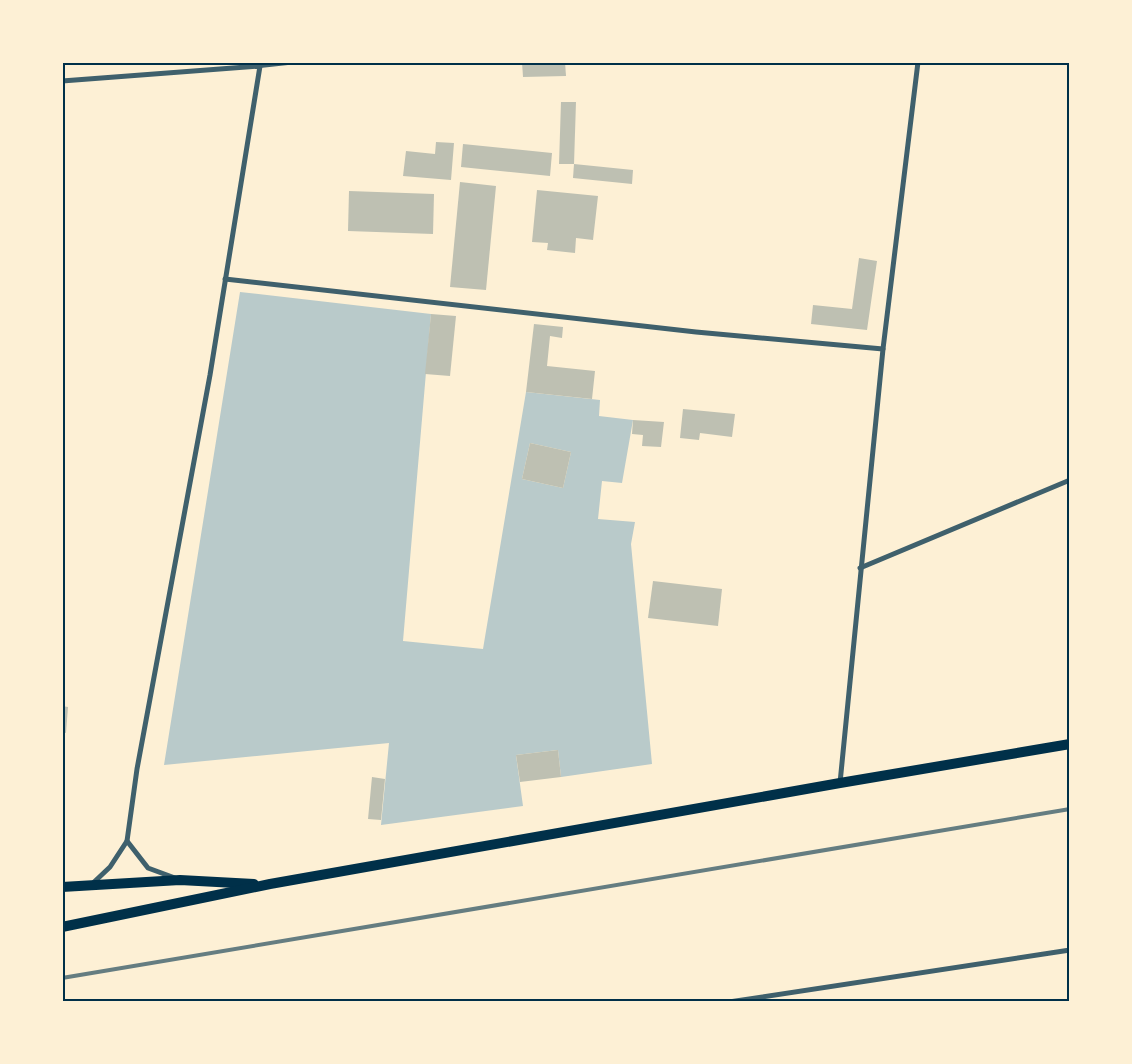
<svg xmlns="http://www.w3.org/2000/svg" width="1132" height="1064" viewBox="0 0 1132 1064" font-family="'Exo 2',sans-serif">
<rect width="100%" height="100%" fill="#fdf0d5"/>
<path fill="#b9caca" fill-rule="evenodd" d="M240,292L431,314L403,641L483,649L526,392L600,400L599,416L633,420L622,483L602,481L598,519L635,522L631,544L652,764L561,777L558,750L516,755L523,806L381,825L389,743L164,765ZM530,443L571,452L563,488L522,479Z"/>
<g fill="#bec0b2">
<polygon points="522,62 565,62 566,76 523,77"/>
<polygon points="561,102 576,102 574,164 559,164"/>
<polygon points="436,142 454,143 451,180 403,176 406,151 435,154"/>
<polygon points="463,144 552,153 550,176 461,167"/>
<polygon points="574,164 633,170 632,184 573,178"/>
<polygon points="460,182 496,186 486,290 450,287"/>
<polygon points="537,190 598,196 593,240 576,238 575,253 547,250 548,243 532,242"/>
<polygon points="349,191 434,194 433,234 348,231"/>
<polygon points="859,258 877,261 867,330 811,324 813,305 852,309"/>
<polygon points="431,314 456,316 450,376 425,374"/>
<polygon points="534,324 563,327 562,338 550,336 547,366 595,371 592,399 526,392"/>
<polygon points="683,409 735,414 732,437 700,433 699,440 680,438"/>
<polygon points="633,420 664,422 661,447 642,446 643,435 632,434"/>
<polygon points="530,443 571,452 563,488 522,479"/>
<polygon points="653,581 722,589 718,626 648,618"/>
<polygon points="62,706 68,707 66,733 62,732"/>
<polygon points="558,750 561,777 520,782 516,755"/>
<polygon points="372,777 385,779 381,820 368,819"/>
</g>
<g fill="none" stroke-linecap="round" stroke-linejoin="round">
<polyline stroke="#3f606c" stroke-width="4" points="260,66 297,62"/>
<g stroke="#3f606c" stroke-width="5">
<polyline points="62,81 260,66 210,375 137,769 127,841"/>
<polyline points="225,279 696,332 883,349"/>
<polyline points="860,568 1070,480"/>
<polyline points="840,783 883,349 918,62"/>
<polyline points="92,884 110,867 127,841 148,868 175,878"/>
<polyline points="729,1002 1070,950"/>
</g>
<g stroke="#003049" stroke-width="10">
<polyline points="62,887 180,880 254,884"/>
<polyline points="62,927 270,884 840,783 1070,744"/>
</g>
<polyline stroke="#657d81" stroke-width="4" points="62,978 1070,809"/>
</g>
<rect width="1132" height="1064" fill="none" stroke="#fdf0d5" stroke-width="128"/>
<rect x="64" y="64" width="1004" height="936" fill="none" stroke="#003049" stroke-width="2"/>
</svg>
